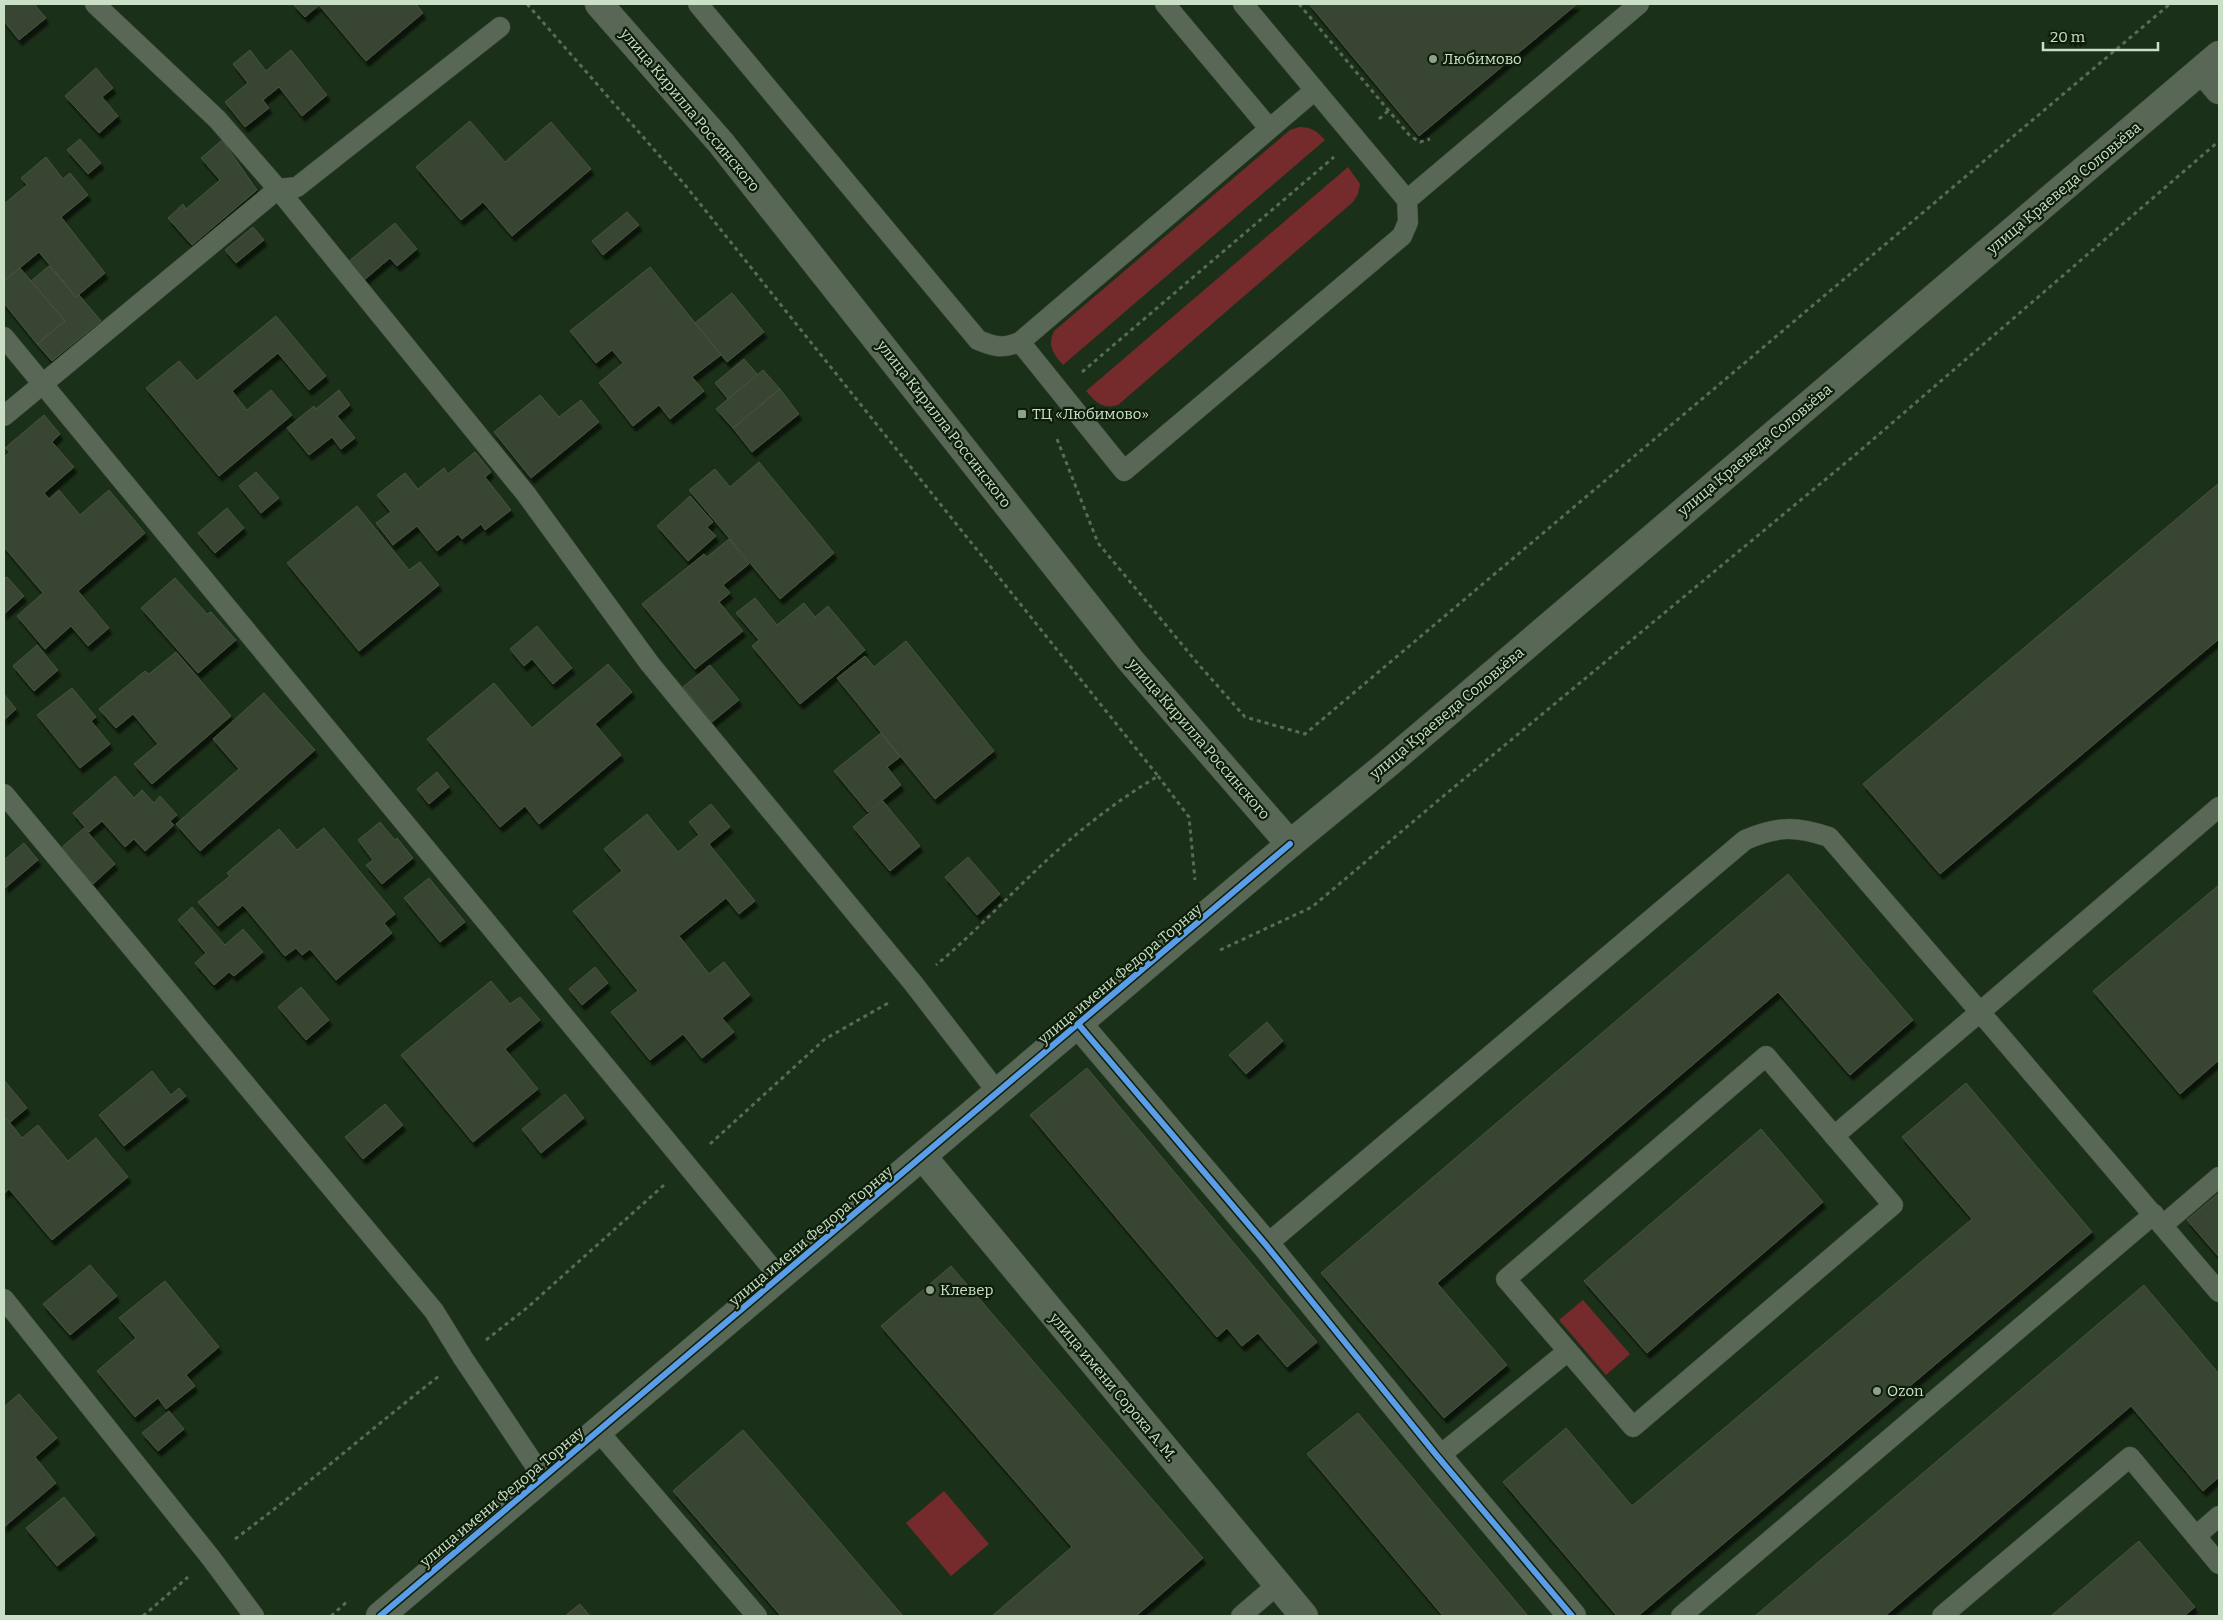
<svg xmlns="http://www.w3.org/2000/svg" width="2223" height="1620" viewBox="0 0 2223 1620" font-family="Bitter,serif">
<defs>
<filter id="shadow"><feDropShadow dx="3" dy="5.5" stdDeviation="1" flood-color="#0009"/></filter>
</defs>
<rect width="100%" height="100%" fill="#1b3018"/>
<g fill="#752a2b">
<path d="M1299,127C1312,127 1317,131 1325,140L1063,365C1053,353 1047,346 1054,331L1290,130Z"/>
<path d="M1348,167L1360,184L1358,194L1353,202L1118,405C1102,410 1096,402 1086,391Z"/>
<polygon points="1583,1300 1630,1354 1606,1375 1559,1320"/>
<polygon points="944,1491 989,1544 951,1576 906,1523"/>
</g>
<g fill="#394532" stroke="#48543e" filter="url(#shadow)">
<polygon points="4,4 34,4 46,18 19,40 4,21"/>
<polygon points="293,4 416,4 423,13 366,61 319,5 305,17"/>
<polygon points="1309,4 1577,4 1419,136"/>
<polygon points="250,50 266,71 291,50 327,95 302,116 279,87 263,100 269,108 245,127 225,102 248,83 233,64"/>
<polygon points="96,68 113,88 102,97 118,116 99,133 65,96"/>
<polygon points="470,121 505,162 551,122 591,169 512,236 483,202 461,220 416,167"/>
<polygon points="80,139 101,163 88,174 67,150"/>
<polygon points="222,140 257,190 192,245 168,218 183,204 186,209 220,180 201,158"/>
<polygon points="46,157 63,179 70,173 88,195 61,217 105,273 76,297 39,252 4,281 4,204 27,185 21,178"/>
<polygon points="627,212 639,225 603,255 592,241"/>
<polygon points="395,223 417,249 397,266 390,258 363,281 348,262"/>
<polygon points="253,227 264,240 236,263 225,250"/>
<polygon points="49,266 76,297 79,295 101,321 52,361 37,344 65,321 31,281"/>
<polygon points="650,267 721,355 692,377 704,391 670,419 659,405 633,426 599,383 623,363 612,350 596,363 570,331"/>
<polygon points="20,268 65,321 37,344 4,303 4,281"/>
<polygon points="732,293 764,332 727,362 695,323"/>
<polygon points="276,316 326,376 309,390 278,353 232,391 247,410 271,390 292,415 219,476 146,388 179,361 197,381"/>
<polygon points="744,359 758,375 728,399 715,383"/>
<polygon points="763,370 780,389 733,428 716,409"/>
<polygon points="780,389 799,414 752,452 733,428"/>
<polygon points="339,390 350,405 337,416 355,438 341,449 332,437 309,455 287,428 314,406 316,409"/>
<polygon points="540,395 559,417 581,400 599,422 531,478 494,432"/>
<polygon points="44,415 60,434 52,442 74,467 44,493 49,499 59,490 80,515 109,490 145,533 78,591 109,628 88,646 71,626 45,649 17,616 43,593 4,547 4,457 10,452 5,448"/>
<polygon points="475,452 491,472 485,477 511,510 485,530 481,524 462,539 458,534 437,551 417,526 393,545 376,523 391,512 377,495 405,473 418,489 444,468 448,474"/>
<polygon points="759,462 834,553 780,599 689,490 715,469 730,487"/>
<polygon points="256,472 279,498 261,513 239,486"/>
<polygon points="2219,483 2219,639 1940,874 1863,784"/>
<polygon points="690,496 713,522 707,527 716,536 688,561 657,526"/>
<polygon points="357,506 409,570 420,562 439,585 359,651 287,563"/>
<polygon points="227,508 244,528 215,553 198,533"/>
<polygon points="729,539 749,564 723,585 730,593 719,602 743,631 695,669 642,604 704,554 707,557"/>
<polygon points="7,577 24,596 4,614 4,579"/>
<polygon points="175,578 207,614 211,612 236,640 198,673 141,608"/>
<polygon points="755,598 777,625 804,603 815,617 828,606 865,650 800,704 752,646 759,640 736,613"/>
<polygon points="537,626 572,668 553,684 532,659 524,666 510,649"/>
<polygon points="906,641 994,751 935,799 837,678 865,656 874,667"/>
<polygon points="37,645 58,670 34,691 13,666"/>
<polygon points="176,652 231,716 152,784 134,764 158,744 133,714 116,728 99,709 145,671 149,674"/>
<polygon points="608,664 632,692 595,724 621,755 539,824 525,806 500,827 427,739 494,683 532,728"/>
<polygon points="710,665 739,700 712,722 683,687"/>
<polygon points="72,688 96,717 91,721 110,744 80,768 37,715"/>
<polygon points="264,693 315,750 200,851 176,824 239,769 213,739"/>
<polygon points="4,694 16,709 4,720"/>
<polygon points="881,733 900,757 887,767 901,785 868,812 834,771"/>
<polygon points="437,772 449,787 429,804 417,789"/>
<polygon points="115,776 134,798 142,790 154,803 160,796 177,815 170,821 174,825 145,851 134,839 125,847 102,821 89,832 73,813"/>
<polygon points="883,801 920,846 890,871 853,827"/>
<polygon points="711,804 730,827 709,844 755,901 739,914 726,898 679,936 709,974 724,962 750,995 722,1018 734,1032 702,1058 683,1034 650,1060 611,1012 638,991 573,911 622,871 604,849 647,814 678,852 699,835 689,822"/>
<polygon points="380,822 395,840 397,838 413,858 382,884 366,865 373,860 358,840"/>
<polygon points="84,828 115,864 93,884 61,848"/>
<polygon points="324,828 395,914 384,923 392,933 336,980 310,949 302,955 296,948 285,956 243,905 218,926 198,902 230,876 227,873 279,829 297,850"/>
<polygon points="24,843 38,860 5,888 4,860"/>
<polygon points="968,857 1000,894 977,915 945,877"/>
<polygon points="1788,874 1913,1020 1850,1075 1778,992 1437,1283 1507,1365 1444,1418 1321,1273"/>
<polygon points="429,878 465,922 440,942 404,898"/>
<polygon points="2219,885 2219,1060 2180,1094 2093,991"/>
<polygon points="192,907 225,945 243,929 263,952 234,976 229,972 214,985 195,963 206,953 178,920"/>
<polygon points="595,967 608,983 582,1005 569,989"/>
<polygon points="491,981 510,1004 520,997 540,1020 505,1049 538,1089 473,1142 401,1055"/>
<polygon points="301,987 329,1020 306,1040 278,1007"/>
<polygon points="1267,1022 1283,1041 1246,1074 1229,1055"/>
<polygon points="1087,1068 1317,1342 1287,1367 1258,1333 1242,1346 1227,1328 1217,1337 1030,1115"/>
<polygon points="152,1071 171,1095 179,1088 186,1096 124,1146 99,1115"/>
<polygon points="4,1080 27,1108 9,1123 6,1118 4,1120"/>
<polygon points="1966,1083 2092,1232 1638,1616 1617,1616 1503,1482 1566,1428 1632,1506 1972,1219 1902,1137"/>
<polygon points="565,1094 584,1118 541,1153 522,1129"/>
<polygon points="385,1104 403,1125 363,1159 345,1137"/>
<polygon points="6,1118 22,1138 38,1125 68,1161 96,1138 128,1177 52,1240 9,1189 4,1194 4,1120"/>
<polygon points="1761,1129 1823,1202 1647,1353 1584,1281"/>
<polygon points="2219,1193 2219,1257 2187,1220"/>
<polygon points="90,1265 117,1296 70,1335 43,1304"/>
<polygon points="951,1266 1203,1558 1136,1616 992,1616 1072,1547 881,1326"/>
<polygon points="165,1281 219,1347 186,1375 195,1386 166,1409 158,1398 135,1417 97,1371 136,1338 119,1318"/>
<polygon points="2144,1285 2219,1374 2219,1477 2203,1491 2131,1406 1885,1616 1755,1616"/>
<polygon points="19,1394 57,1438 35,1457 56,1483 4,1527 4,1407"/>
<polygon points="169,1411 184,1429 158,1451 142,1433"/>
<polygon points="1358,1413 1528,1616 1443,1616 1307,1454"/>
<polygon points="743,1430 784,1477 903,1616 781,1616 673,1491"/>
<polygon points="64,1497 95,1535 57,1566 26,1528"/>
<polygon points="2139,1541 2195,1607 2184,1616 2051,1616"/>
<polygon points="580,1604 590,1616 565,1616"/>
</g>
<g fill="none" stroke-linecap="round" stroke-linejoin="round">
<g stroke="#374735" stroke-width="21">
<g id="service">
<polyline points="95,4 217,119 278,189 526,494 650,664 913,983 998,1093"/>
<path d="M698,4L978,340C995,347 1002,349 1020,342L1315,90"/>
<polyline points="1165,4 1269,128"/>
<polyline points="1407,200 1639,4"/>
<polyline points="4,337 780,1278"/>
<polyline points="1020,342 1124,471 1402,236 1408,222 1407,200 1243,4"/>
<polyline points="4,416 278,189 297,187 500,27"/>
<polyline points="4,794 434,1311 463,1358 544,1479"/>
<polyline points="1834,1136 1980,1012 2219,1292"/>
<polyline points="2163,1225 2219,1177"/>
<path d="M1266,1245L1745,840C1778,826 1795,826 1829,837L1980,1012L2219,807"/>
<polyline points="4,1299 211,1558 254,1616"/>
<polyline points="599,1432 757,1616"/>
<polyline points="1438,1457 1568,1351 1633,1427 1893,1205 1766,1056 1506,1279 1568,1351"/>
<polyline points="2196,1536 2219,1516"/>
<polyline points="1241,1616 1277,1585"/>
<polyline points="1681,1616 2154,1214"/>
<polyline points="1942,1616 2130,1457 2219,1564"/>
</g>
</g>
<g stroke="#374735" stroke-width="29">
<g id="minor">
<polyline points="2202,70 2219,90"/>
<polyline points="1079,1025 1266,1245 1438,1457 1572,1616"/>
<polyline points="923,1157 1304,1616"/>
</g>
</g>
<g stroke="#374735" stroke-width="29">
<polyline id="tertiary" points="380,1616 1290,844"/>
</g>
<g stroke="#374735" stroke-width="29">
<polyline id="secondary" points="599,4 721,143 1131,661 1290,844 1385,766 2219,55"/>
</g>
<g stroke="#5c6b59" stroke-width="3" stroke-dasharray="4 4" stroke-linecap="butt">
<path d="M527,4L685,185L1158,776C1118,800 1082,828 1048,859C1010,894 976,932 936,965"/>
<polyline points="1299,4 1410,136 1420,142 1430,139"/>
<polyline points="1379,119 1388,111"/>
<polyline points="1082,372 1334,157"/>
<polyline points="1057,439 1098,543 1199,665 1245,717 1305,734 2170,4"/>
<polyline points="1158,776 1189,817 1195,880"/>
<polyline points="1220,950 1312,907 1447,793 1855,455 2219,141"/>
<polyline points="710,1144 825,1039 890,1002"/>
<polyline points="486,1340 528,1307 664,1185"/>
<path d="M235,1539C305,1487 371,1429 439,1376"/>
<polyline points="143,1616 188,1577"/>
<polyline points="331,1616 349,1600"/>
</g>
<use href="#service" stroke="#586756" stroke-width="20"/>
<use href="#minor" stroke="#586756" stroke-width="28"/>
<use href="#tertiary" stroke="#586756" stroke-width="28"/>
<use href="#secondary" stroke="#586756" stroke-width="28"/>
<g stroke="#0d1d0a" stroke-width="9">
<g id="cycleway">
<polyline points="1079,1025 1266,1245 1438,1457 1572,1616"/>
<polyline points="380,1616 1290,844"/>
</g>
</g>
<use href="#cycleway" stroke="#5a9eea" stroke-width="6"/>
</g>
<g fill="#8da289" stroke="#0d1d0a" stroke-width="2">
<circle cx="1433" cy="59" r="5"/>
<rect x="1017" y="409" width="10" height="10" rx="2.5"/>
<circle cx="930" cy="1290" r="5"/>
<circle cx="1877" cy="1391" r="5"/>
</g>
<g text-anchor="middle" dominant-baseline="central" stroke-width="4.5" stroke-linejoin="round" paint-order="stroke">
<g font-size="15" fill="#cae0c6" stroke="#0d1d0a" text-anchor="start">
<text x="1443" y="59">Любимово</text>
<text x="1032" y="414">ТЦ «Любимово»</text>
<text x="940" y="1290">Клевер</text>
<text x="1887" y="1391">Ozon</text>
</g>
<g font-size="15" fill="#cae0c6" stroke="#0d1d0a">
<text transform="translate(690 110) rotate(50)">улица Кирилла Россинского</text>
<text transform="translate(2064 188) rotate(-40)">улица Краеведа Соловьёва</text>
<text transform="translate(944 424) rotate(52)">улица Кирилла Россинского</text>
<text transform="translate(1755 450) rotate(-40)">улица Краеведа Соловьёва</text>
<text transform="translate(1447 713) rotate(-40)">улица Краеведа Соловьёва</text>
<text transform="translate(1199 739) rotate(49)">улица Кирилла Россинского</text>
<text transform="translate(1120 974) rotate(-40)">улица имени Федора Торнау</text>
<text transform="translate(811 1236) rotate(-40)">улица имени Федора Торнау</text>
<text transform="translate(1113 1387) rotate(50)">улица имени Сорока А. М.</text>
<text transform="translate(502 1497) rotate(-40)">улица имени Федора Торнау</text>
</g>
</g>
<rect width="2223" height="1620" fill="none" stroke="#cae0c6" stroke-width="10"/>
<path d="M2043 42v8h115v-8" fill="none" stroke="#cae0c6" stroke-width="2.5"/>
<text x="2050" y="42" font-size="15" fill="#cae0c6" stroke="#0d1d0a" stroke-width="4" paint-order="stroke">20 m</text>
</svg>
